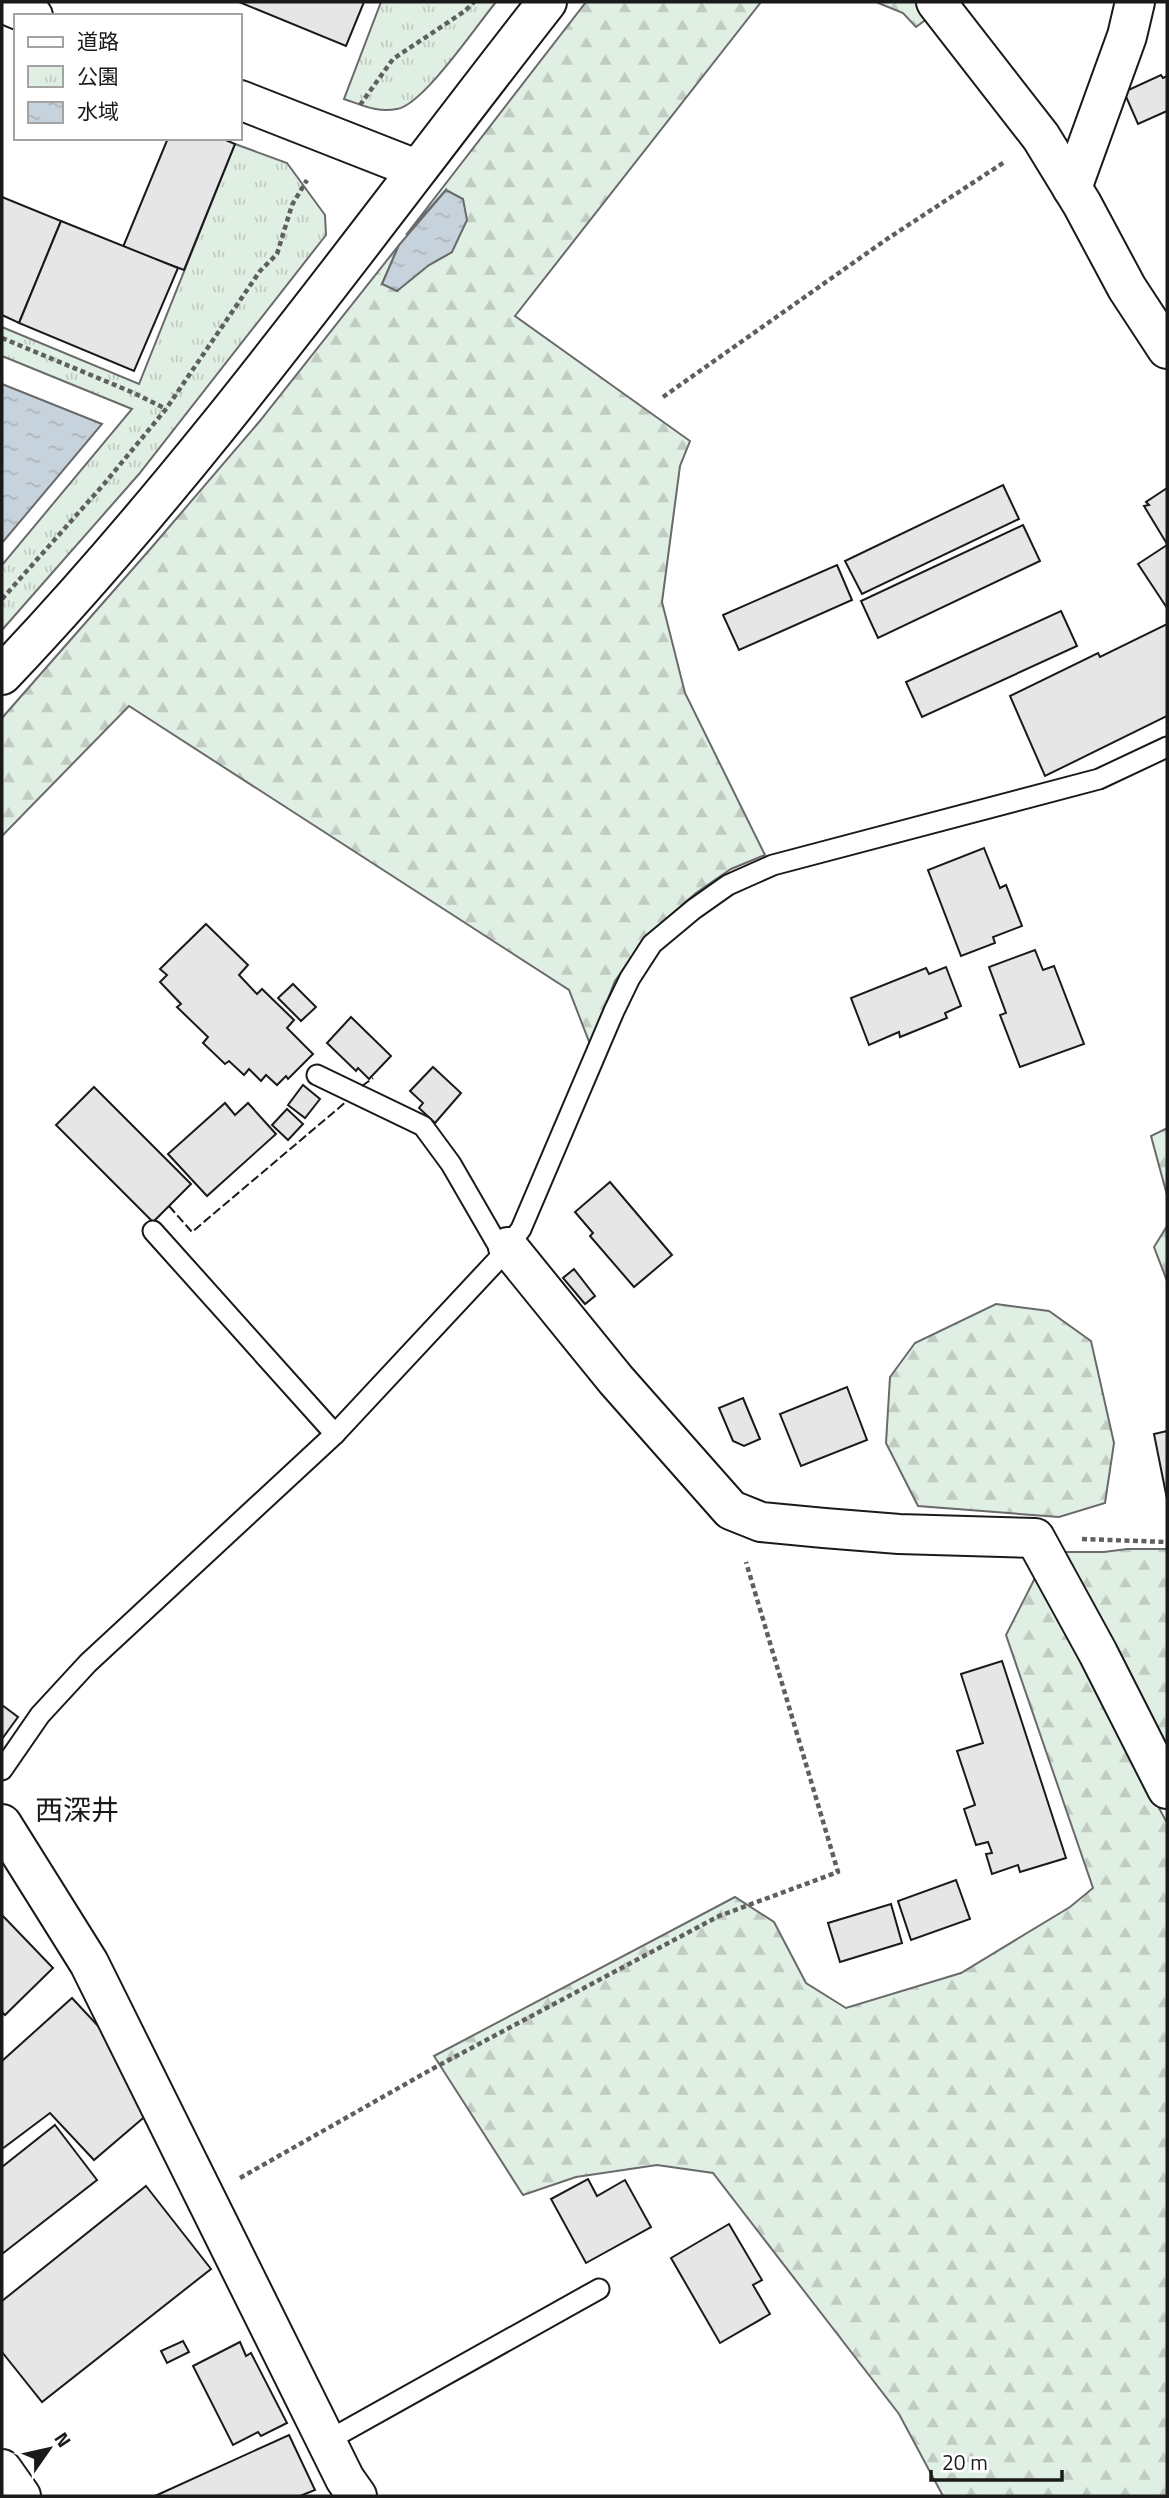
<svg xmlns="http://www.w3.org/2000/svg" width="1169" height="2498" viewBox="0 0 1169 2498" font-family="'Titillium Web','Noto Sans JP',sans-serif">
<defs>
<pattern id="forest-firs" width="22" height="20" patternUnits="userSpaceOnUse" patternTransform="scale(1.75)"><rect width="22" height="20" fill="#e0efe3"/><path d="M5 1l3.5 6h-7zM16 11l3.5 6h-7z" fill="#c0ccc2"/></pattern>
<pattern id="park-tufts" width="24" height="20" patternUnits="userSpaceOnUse" patternTransform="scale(1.75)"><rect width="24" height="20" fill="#e0efe3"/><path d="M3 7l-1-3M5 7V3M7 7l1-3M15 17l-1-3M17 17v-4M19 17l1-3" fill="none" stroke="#c0ccc2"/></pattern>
<pattern id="water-ripples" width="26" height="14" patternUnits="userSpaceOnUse" patternTransform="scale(1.75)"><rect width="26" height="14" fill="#c6d2dc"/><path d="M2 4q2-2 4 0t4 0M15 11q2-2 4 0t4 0" fill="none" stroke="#aab4bc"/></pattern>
</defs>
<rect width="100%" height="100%" fill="#fff"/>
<g fill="url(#forest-firs)" stroke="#6a6a6a" stroke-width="2">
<polygon points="586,2 761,2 515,316 690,441 680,466 662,602 685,693 765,855 731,869 696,893 650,933 615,981 590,1044 569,990 129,706 2,836 2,718 152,547 259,422 399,245 382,284 429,265 452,252 446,190 406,235"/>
<polygon points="876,2 920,2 932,15 916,27 903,13"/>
<polygon points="1167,1128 1167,1195 1151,1136"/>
<polygon points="1167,1226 1167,1281 1154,1247"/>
<polygon points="996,1304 1049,1311 1091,1341 1114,1443 1105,1503 1059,1517 918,1506 886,1443 890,1377 915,1343"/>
<polygon points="1127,1549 1167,1549 1167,1756 1063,1552 1104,1552"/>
<polygon points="1036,1576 1167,1823 1167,2496 943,2496 899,2414 713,2173 657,2165 576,2177 523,2195 434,2056 735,1897 774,1922 806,1983 846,2008 961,1973 1070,1907 1093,1888 1006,1635"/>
</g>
<g fill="url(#park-tufts)" stroke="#6a6a6a" stroke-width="2">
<path d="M381,2H496C477,25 423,105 397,109C377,113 362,105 344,99Z"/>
<polygon points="235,144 287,163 325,215 326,235 139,474 2,630 2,565 132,409 2,356 2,327 139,384"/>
</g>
<g fill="url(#water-ripples)" stroke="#6a6a6a" stroke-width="2">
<polygon points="446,190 463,199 467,220 452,252 429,265 397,291 382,284 399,245"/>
<polygon points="2,384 102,424 2,543"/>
</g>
<g fill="#e6e6e6" stroke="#1a1a1a" stroke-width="2">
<polygon points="239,2 364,2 346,46"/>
<polygon points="1161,75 1163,78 1167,76 1167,111 1138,124 1124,92"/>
<polygon points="168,138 221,138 235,144 184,270 123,247"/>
<polygon points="2,197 61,221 19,323 2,315"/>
<polygon points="61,221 178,268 134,371 19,323"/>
<polygon points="1003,485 1019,519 862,594 845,561"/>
<polygon points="1167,488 1167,544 1144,506 1149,505 1146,502"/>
<polygon points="1023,525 1040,561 878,638 861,601"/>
<polygon points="1167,545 1167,608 1138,564"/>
<polygon points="837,565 852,600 739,650 723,615"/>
<polygon points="1061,611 1077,646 922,717 906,682"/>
<polygon points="1167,624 1167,716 1045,776 1010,696 1098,653 1100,657"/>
<polygon points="984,848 1000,888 1006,885 1022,926 993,937 995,943 961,956 928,870"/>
<polygon points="206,924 248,965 239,975 257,994 262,989 294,1020 287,1028 313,1054 288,1079 286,1076 277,1085 266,1075 261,1081 249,1069 244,1075 229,1061 225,1064 203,1043 208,1037 177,1007 181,1004 160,982 167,975 160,969"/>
<polygon points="1035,950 1043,970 1054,966 1084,1044 1020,1067 1000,1015 1006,1013 989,967"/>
<polygon points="946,967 961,1006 945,1013 947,1018 900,1037 899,1032 869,1045 851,998 926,968 929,974"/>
<polygon points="293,984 316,1007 301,1021 278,998"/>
<polygon points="351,1017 391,1056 369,1079 358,1068 356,1071 327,1043"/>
<polygon points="433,1067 461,1093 435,1123 419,1108 423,1103 410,1091"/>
<polygon points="303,1085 320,1099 305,1118 288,1105"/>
<polygon points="94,1087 191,1184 153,1222 56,1125"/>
<polygon points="225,1103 235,1115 248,1103 276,1134 207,1196 168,1154"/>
<polygon points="287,1109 303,1124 288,1140 272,1125"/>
<polygon points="610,1182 672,1255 634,1287 590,1236 593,1233 575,1212"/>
<polygon points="574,1269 595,1296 585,1304 563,1278"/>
<polygon points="847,1387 867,1440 801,1466 780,1414"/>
<polygon points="743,1398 760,1439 744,1446 733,1441 719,1408"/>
<polygon points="1167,1431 1167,1499 1154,1434"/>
<polygon points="1002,1661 1066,1858 1020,1872 1018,1865 992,1874 986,1854 992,1853 988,1842 976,1845 964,1809 975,1805 957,1751 983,1743 961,1674"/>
<polygon points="2,1705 18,1717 2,1739"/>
<polygon points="956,1880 970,1919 911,1940 898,1901"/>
<polygon points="891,1904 902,1943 840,1962 828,1923"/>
<polygon points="2,1915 53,1968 5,2015 2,2012"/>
<polygon points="72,1998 114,2043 149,2113 94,2160 50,2113 2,2149 2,2061"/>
<polygon points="55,2125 97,2180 2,2254 2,2167"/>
<polygon points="588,2179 597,2196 625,2180 651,2227 586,2263 551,2199"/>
<polygon points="146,2186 211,2269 42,2402 2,2352 2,2301"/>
<polygon points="729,2224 762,2280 753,2285 770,2314 720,2343 671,2258"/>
<polygon points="183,2341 189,2352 167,2363 161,2351"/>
<polygon points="240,2342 246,2356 251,2353 287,2423 261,2436 258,2432 233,2445 193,2366"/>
<polygon points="289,2435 315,2490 300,2496 155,2496"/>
</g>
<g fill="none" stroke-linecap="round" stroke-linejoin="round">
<g stroke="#1a1a1a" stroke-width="23">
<g id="service">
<polyline points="317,1075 423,1126 451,1164 503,1254"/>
<polyline points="153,1231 335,1434"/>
<polyline points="2,1770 40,1715 88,1663 335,1434 503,1254 521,1229 614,1011 630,978 652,944 694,909 728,885 773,865 1099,779 1167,747"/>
<polyline points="327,2441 599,2289"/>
</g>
</g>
<g stroke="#1a1a1a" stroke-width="42">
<g id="minor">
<polyline points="936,2 1041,137 1082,204 1127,288 1167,349"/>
<polyline points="2,3 33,16"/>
<polyline points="240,100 416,169"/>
<polyline points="1072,188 1127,36 1135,2"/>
<polyline points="508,1247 616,1380 731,1510 761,1522 824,1528 899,1534 1035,1538 1098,1653 1167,1789"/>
<polyline points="2,1824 89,1963 345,2479 357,2496"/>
</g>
</g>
<g stroke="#1a1a1a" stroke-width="42">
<g id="tertiary">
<path d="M2,675C201,466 369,229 547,2"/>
<polyline points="2,2469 21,2496"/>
</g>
</g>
<g stroke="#5f5f5f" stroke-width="4.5" stroke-dasharray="5 3.5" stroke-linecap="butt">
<polyline points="360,105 393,59 465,11 474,2"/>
<polyline points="2,338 134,393 166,409"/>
<polyline points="663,397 887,239 1006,161"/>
<polyline points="2,599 104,484 166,409 260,271 277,254 292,205 307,180"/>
<polyline points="1082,1539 1167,1542"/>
<polyline points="240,2178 432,2069 719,1916 838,1872 746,1562"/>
</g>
<use href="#service" stroke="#fff" stroke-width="19"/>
<use href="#minor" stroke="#fff" stroke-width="38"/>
<use href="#tertiary" stroke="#fff" stroke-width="38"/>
<g stroke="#1a1a1a" stroke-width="2" stroke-dasharray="9 3.5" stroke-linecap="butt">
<polyline points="362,1086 373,1078"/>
<polyline points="169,1206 192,1232 347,1101"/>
</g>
</g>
<g text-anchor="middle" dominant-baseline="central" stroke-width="5" stroke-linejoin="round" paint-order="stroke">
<g font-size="28" fill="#1a1a1a" stroke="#fff">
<text x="77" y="1809">西深井</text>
</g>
</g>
<rect width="1169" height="2498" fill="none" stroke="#1a1a1a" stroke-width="7"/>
<rect x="14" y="14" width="228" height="126" fill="#ffffff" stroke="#a3a3a3" stroke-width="2"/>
<rect x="28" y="37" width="35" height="10" fill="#ffffff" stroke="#a3a3a3" stroke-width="2"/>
<text x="77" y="49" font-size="21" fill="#1a1a1a">道路</text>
<rect x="28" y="66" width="35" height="21" fill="url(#park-tufts)" stroke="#a3a3a3" stroke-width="2"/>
<text x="77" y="84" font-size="21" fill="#1a1a1a">公園</text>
<rect x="28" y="102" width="35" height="21" fill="url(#water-ripples)" stroke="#a3a3a3" stroke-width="2"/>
<text x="77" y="119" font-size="21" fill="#1a1a1a">水域</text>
<g transform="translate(49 2449) rotate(56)" stroke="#ffffff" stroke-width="5" paint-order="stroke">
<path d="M0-5L12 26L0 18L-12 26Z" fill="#1a1a1a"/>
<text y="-10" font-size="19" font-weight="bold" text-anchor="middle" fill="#1a1a1a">N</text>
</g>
<path d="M931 2470v10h131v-10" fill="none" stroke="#1a1a1a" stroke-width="3.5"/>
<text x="942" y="2470" font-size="21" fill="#1a1a1a" stroke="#ffffff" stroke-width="5" paint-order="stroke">20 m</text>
</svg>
